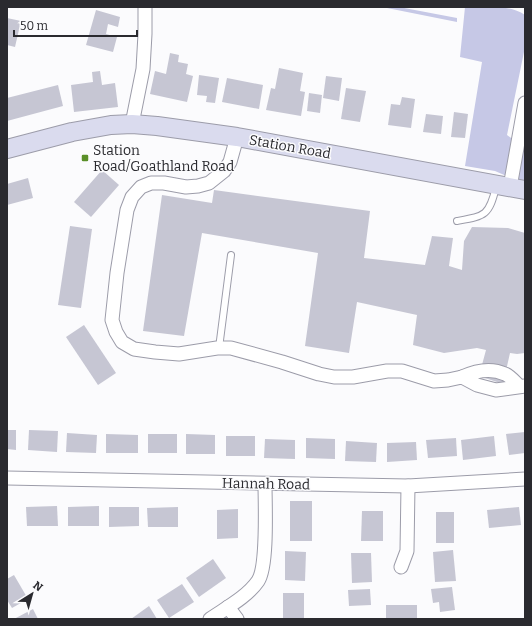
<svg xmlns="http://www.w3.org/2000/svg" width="532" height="626" viewBox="0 0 532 626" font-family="Bitter,serif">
<rect width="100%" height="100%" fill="#fbfbfd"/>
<g fill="#c6c8e6">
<polygon points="382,7 399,7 457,18 457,22"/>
<path d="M465,7C485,7 508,4 525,15V47L507,135L525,148V182L511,178L495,171L465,166L482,62L460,57Z"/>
</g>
<g fill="#c6c6d3">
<polygon points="96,10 120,17 118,27 108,24 106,34 117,37 113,52 86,45"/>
<polygon points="7,18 21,21 15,47 7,45"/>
<polygon points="170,53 179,55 178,62 188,64 186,74 193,76 187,102 150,94 155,71 166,74"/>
<polygon points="279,68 303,73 300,91 305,92 301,116 266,110 271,88 275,89"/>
<polygon points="100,71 102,85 115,83 118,107 74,112 71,85 93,82 92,72"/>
<polygon points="199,75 219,78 215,103 206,102 207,96 197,95"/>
<polygon points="326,76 342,78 339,101 323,98"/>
<polygon points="227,78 263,85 259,109 222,102"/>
<polygon points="58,85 63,106 7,121 7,98"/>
<polygon points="346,88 366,91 360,122 341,119"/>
<polygon points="309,93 322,95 320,113 307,111"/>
<polygon points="402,97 415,99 411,128 388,125 391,104 400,105"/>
<polygon points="454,112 468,114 465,138 451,137"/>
<polygon points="426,114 443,116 441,134 423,132"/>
<polygon points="102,170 119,185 91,217 74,202"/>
<polygon points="28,178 33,198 7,205 7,184"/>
<polygon points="214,190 370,211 364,258 425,265 432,236 453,238 449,266 462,270 464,241 472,227 508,228 525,233 525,353 517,354 510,353 503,384 479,376 486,350 477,348 444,353 413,345 417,315 357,302 349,353 305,346 318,253 202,233 184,336 143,331 162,195 212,203"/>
<polygon points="70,226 92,229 81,308 58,305"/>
<polygon points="84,325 116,373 98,385 66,337"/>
<polygon points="7,430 16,430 16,450 7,449"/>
<polygon points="29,430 58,431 57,452 28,450"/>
<polygon points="525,432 525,453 509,455 506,434"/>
<polygon points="67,433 97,435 96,453 66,452"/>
<polygon points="106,434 138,435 138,453 106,453"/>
<rect x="148" y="434" width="29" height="19"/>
<polygon points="186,434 215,435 215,454 186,454"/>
<rect x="226" y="436" width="29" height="20"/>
<polygon points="494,436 496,456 463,460 461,440"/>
<polygon points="306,438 335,439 335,459 306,458"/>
<polygon points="456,438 457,456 428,458 426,440"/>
<polygon points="265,439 295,440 295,459 264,458"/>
<polygon points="346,441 377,443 376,462 345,461"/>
<polygon points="416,442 417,460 387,462 387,443"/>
<rect x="290" y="501" width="22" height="40"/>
<polygon points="57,506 58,526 27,526 26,507"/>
<polygon points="99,506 99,526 68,526 68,507"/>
<polygon points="109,507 139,507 139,526 109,527"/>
<polygon points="178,507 178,527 148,527 147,508"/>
<polygon points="519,507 521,525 489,528 487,510"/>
<polygon points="238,509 238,538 217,539 217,510"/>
<polygon points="362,511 383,511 383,541 361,541"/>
<rect x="436" y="512" width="18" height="31"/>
<polygon points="453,550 456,581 435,582 433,552"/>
<polygon points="285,551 306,552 305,581 285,580"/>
<polygon points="351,553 371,553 372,582 352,583"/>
<polygon points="213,559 226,578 199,597 186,578"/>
<polygon points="14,575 28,599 12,608 7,600 7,579"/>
<polygon points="182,584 194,602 169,618 157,600"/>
<polygon points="452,587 455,610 440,612 439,602 433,603 431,589"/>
<polygon points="370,589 371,605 349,606 348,590"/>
<rect x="283" y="593" width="21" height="26"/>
<rect x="386" y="605" width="31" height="14"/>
<polygon points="149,606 157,619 131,619"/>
<polygon points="33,609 38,619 14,619"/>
</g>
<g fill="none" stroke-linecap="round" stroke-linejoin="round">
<g stroke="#9c9ca9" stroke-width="8">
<g id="lane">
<path d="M457,221C485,216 489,216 496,187"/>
<polyline points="219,348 231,255"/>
</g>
</g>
<g stroke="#9c9ca9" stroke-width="15">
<g id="street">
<polyline points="132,124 143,69 145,34 145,7"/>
<polyline points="237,137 230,162 224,171 209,183 198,186 186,187 164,183 151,183 141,187 132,197 127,210 117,273 112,320 116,332 122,342 134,349 155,352 179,354 217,348 231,348 282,362 319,374 334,377 353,377 387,371 402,371 434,381 448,380 462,377 477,385 496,390 525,386"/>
<polyline points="510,187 525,103"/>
<path d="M462,377C475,371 490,367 505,374C510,376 515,382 519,386"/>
<polyline points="7,478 408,486 525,479"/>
<polyline points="401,567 407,551 408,486"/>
<polyline points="228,607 237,619"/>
<path d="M210,619C226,608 247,597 258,581C268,566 265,504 265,484"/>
</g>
</g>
<g stroke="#9c9ca9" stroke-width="20">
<polyline id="secondary" points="7,149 72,132 111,125 132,124 157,126 237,137 525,190"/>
</g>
<use href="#lane" stroke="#fff" stroke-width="6"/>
<use href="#street" stroke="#fff" stroke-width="13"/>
<use href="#secondary" stroke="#dadbee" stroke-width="18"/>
</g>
<rect fill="#5a8f28" stroke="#fbfbfd" stroke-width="1.5" x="81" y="154" width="8" height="8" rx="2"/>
<g text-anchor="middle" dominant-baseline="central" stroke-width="3" stroke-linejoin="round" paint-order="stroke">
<g font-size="14" fill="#2a2a2f" stroke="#fbfbfd">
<text transform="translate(290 147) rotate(10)">Station Road</text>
<text transform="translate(266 484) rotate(1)">Hannah Road</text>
</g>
<g font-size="14" fill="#2a2a2f" stroke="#fbfbfd" text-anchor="start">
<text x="93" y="150">Station<tspan x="93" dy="16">Road/Goathland Road</tspan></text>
</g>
</g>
<rect width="532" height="626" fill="none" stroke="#2a2a2f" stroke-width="16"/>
<g transform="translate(32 594) rotate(37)" stroke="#fbfbfd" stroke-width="3" paint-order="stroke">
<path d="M0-3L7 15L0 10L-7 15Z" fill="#2a2a2f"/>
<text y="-6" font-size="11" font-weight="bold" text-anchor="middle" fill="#2a2a2f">N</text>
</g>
<path d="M14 30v6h123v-6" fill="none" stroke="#2a2a2f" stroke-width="2"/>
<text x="20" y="30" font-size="12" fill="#2a2a2f" stroke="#fbfbfd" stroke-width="3" paint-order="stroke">50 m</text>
</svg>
